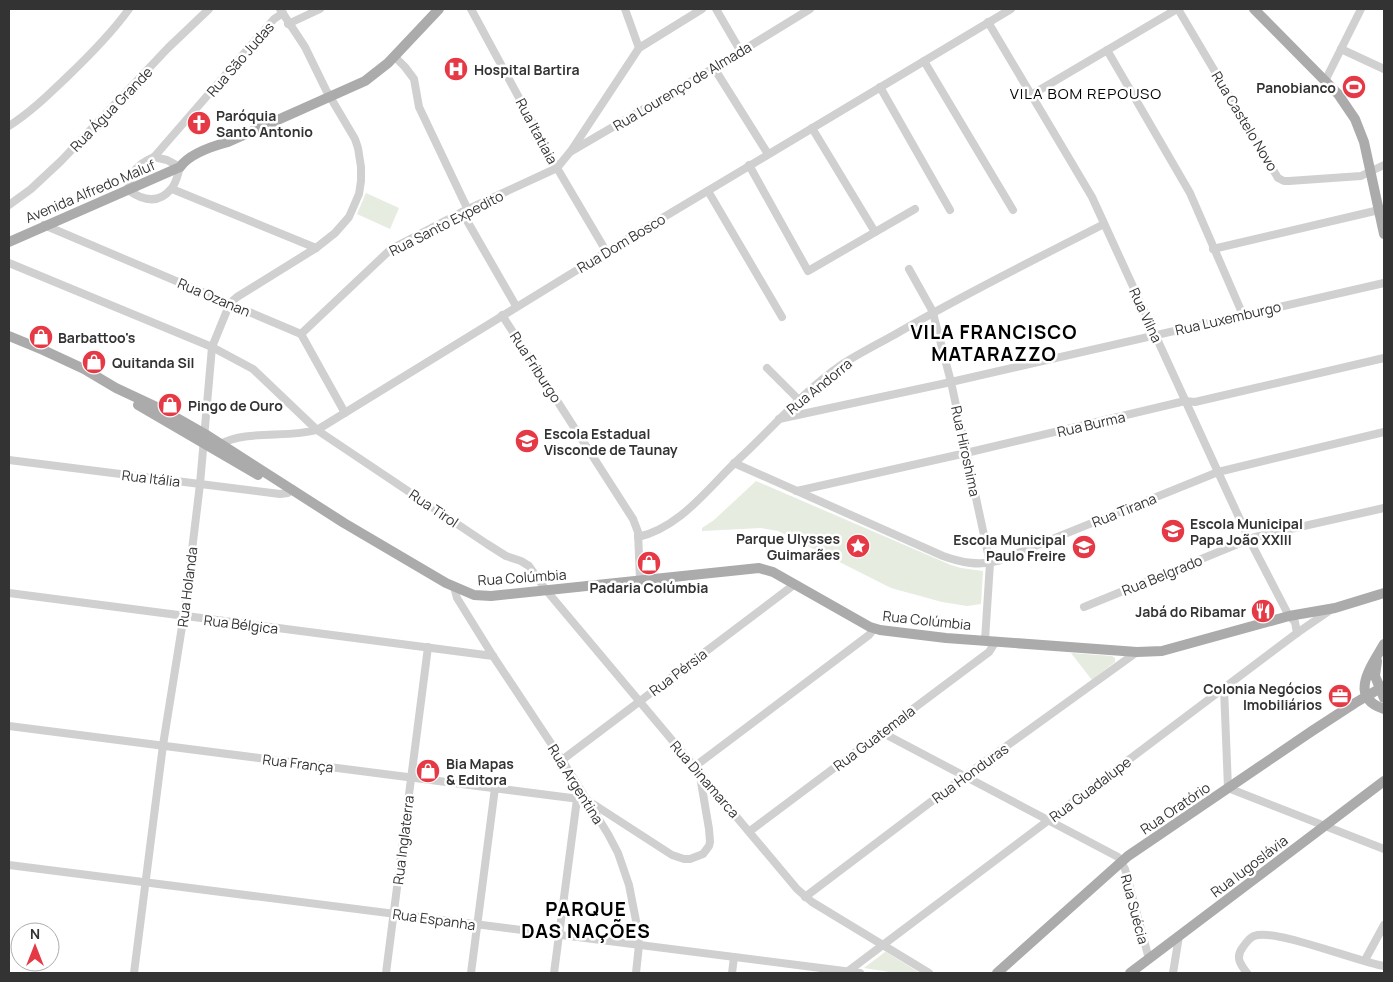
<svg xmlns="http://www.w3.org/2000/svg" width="1393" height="982" viewBox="0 0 1393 982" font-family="Manrope,sans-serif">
<rect width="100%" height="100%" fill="#fff"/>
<g fill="#e6ecdf">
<polygon points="366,193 399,208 390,229 357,214"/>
<polygon points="756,481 951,565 961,568 983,571 981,604 967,606 942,602 891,588 778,531 761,528 702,531 702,528 714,520"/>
<polygon points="1071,653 1112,656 1115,658 1115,662 1092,680"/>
<polygon points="885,952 886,952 920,973 896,973 864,968"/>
</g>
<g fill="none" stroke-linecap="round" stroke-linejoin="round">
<g stroke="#d0d0d0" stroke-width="8">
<polyline points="471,9 557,168 606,251"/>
<polyline points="625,9 639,48"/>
<polyline points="716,9 741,52"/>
<polyline points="1178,9 1278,178 1284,181 1289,181 1361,176 1384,165"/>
<polyline points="988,22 1092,197 1218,472 1249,539 1289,616 1295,622 1297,633"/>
<polyline points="288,24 320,9"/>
<polyline points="1341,49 1384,69"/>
<polyline points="1107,50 1190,193 1243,315"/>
<polyline points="394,56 405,67 414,79 419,107 468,210"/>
<polyline points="924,61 1013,210"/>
<polyline points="714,68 768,154"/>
<polyline points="1325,81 1361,9"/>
<polyline points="880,87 950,210"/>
<polyline points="1031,95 1177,9"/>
<path d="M9,126C31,112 48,95 67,77C90,55 111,34 129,9"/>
<polyline points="812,128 875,232"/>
<polyline points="571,151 639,48 702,9"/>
<polyline points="154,157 274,19 283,13"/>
<path d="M154,157L167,160L180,167C178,174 176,184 171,189C158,205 142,200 128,190C130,172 138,164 154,157Z"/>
<polyline points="749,165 808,271 915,209"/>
<polyline points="172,189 316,248"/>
<polyline points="708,191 782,317"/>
<polyline points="9,205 31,189 61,161 168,48 209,9"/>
<polyline points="462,212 516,306"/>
<polyline points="44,225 301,334 345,413"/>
<polyline points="1213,249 1379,210"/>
<polyline points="9,263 212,347 253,369 317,430 487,544 506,556 521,561 529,566 546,590 797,889 812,902 929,973"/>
<polyline points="909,269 933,312 935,321 951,382 990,563 985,640"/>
<polyline points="502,315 633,519 638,532 640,580"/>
<polyline points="301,334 391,249 462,212 557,168 570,152 714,68 810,9"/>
<polyline points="767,368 799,400"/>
<polyline points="779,419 951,382 1384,283"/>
<path d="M221,444C244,430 288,438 317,430L634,235L1011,9"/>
<polyline points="9,460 280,494 288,493 293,489"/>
<path d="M734,463L943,556C962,563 979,566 998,561L1218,472L1384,432"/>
<polyline points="797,491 966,453 1185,401 1195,402 1384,358"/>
<path d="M638,537C682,527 709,486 741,457C774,426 804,391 841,365C858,354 876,345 894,335C962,295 1034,260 1104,224"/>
<polyline points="454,587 457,598 493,656 562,760 608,834 618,853 629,885 638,931 639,945 636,973"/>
<polyline points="9,593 493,656"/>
<polyline points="1084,607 1255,537 1384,508"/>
<polyline points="1224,688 1228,788 1384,849"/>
<polyline points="9,726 587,800 672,855 684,859 690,859 703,854 709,846 710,842 709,829 700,776"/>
<polyline points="881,732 1118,857 1125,869 1149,959"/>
<polyline points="562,760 795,584"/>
<polyline points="694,767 869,635 874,629"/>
<polyline points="750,831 989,652 996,641"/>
<polyline points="9,865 860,973"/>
<polyline points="805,897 965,776 1137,652"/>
<polyline points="1365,960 1384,925"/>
<polyline points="847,972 1297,633 1332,609"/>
<polyline points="134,973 163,745 185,608 200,484 212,347 230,303 237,297 316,248 335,233 349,217 359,194 361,181 361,167 358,148 355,139 326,90 305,47 280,9"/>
<polyline points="386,973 428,647"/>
<polyline points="471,973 495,788"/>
<polyline points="554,973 577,799"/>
<polyline points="732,973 734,957"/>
<polyline points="1173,973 1179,936"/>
<path d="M1247,973C1240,964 1235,957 1243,947C1246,943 1249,938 1254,936C1275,928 1358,962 1384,966"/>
</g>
<g stroke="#ababab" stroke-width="10">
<polyline points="1254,9 1338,94 1355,119 1364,142 1384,234"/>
<path d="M9,242L180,167C190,153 213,146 228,142L365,81L388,63L439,9"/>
<polyline points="9,336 43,350 84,369 116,388 163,410 205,434 344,523 446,583 474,595 491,596 759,568 773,572 870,627 880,630 946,638 1137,652 1162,651 1289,616 1335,608 1384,593"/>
<polyline points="138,405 258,475"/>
<path d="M1384,644C1372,665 1347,697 1384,709"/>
<polyline points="1377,661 1375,676 1384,698"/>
<polyline points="997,973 1128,856 1312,731 1355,703 1384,686"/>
<polyline points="1130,973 1384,781"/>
</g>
</g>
<defs>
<g id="hospital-disc" transform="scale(1.25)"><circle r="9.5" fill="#e63946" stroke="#fff"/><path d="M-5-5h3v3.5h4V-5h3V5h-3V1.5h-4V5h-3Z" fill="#fff"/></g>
<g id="stadium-disc" transform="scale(1.25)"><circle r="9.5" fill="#e63946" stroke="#fff"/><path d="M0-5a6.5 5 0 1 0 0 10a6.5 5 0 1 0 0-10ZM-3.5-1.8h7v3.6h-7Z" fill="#fff"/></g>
<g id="church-disc" transform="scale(1.25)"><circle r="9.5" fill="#e63946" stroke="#fff"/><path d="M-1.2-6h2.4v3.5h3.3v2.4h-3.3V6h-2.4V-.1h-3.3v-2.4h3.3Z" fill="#fff"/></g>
<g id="shop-disc" transform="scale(1.25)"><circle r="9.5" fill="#e63946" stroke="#fff"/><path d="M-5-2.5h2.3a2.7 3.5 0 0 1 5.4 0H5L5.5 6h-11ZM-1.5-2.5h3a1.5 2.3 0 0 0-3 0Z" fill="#fff"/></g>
<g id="school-disc" transform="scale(1.25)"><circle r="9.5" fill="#e63946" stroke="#fff"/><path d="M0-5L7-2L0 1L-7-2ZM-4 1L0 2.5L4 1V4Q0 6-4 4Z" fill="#fff"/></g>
<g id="sight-disc" transform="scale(1.25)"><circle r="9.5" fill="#e63946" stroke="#fff"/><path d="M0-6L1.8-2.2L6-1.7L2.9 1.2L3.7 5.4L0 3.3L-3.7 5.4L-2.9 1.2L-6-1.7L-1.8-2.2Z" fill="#fff"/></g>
<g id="restaurant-disc" transform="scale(1.25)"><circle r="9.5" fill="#e63946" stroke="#fff"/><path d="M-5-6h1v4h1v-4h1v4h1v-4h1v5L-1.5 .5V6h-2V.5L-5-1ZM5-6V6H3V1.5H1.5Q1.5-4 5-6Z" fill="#fff"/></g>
<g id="office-disc" transform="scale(1.25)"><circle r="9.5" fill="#e63946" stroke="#fff"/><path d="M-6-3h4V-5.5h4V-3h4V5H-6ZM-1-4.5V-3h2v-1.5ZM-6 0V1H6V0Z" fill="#fff"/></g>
</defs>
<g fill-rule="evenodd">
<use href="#hospital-disc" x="456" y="69"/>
<use href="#stadium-disc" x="1354" y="87"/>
<use href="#church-disc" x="199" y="123"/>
<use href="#shop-disc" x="41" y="337"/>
<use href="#shop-disc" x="94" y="362"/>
<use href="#shop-disc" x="170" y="405"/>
<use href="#school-disc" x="527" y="441"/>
<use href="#school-disc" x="1173" y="531"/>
<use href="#sight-disc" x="858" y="546"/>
<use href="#school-disc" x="1084" y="547"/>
<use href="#shop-disc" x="649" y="563"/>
<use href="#restaurant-disc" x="1263" y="611"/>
<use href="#office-disc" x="1340" y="696"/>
<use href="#shop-disc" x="428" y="771"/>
</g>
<g text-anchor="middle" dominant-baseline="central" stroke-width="5" stroke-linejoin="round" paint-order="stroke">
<g font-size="14" fill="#333" stroke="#fff">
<text transform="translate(240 59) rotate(-49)">Rua São Judas</text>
<text transform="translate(682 86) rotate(-31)">Rua Lourenço de Almada</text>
<text transform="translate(111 109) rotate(-46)">Rua Água Grande</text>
<text transform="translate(1245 121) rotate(59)">Rua Castelo Novo</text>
<text transform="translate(537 131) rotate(62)">Rua Itatiaia</text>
<text transform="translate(90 191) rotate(-23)">Avenida Alfredo Maluf</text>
<text transform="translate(446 223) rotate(-27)">Rua Santo Expedito</text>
<text transform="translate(621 243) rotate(-31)">Rua Dom Bosco</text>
<text transform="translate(214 297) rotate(23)">Rua Ozanan</text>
<text transform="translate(1146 315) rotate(65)">Rua Vilna</text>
<text transform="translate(1228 318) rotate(-13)">Rua Luxemburgo</text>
<text transform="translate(536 367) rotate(57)">Rua Friburgo</text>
<text transform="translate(819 386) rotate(-39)">Rua Andorra</text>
<text transform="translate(1091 424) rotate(-13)">Rua Burma</text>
<text transform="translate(966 451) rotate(78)">Rua Hiroshima</text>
<text transform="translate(151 478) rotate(7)">Rua Itália</text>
<text transform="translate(434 508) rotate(34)">Rua Tirol</text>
<text transform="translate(1124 510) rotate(-22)">Rua Tirana</text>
<text transform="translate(1162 575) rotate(-22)">Rua Belgrado</text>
<text transform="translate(522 577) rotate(-4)">Rua Colúmbia</text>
<text transform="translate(187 587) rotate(-83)">Rua Holanda</text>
<text transform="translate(927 620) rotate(6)">Rua Colúmbia</text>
<text transform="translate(241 624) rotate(7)">Rua Bélgica</text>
<text transform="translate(678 672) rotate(-37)">Rua Pérsia</text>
<text transform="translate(874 738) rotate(-37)">Rua Guatemala</text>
<text transform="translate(298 763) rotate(7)">Rua França</text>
<text transform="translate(970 773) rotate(-36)">Rua Honduras</text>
<text transform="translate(705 779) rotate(49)">Rua Dinamarca</text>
<text transform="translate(576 784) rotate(58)">Rua Argentina</text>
<text transform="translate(1090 789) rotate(-37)">Rua Guadalupe</text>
<text transform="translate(1175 808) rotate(-34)">Rua Oratório</text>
<text transform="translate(403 840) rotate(-83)">Rua Inglaterra</text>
<text transform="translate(1249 866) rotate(-37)">Rua Iugoslávia</text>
<text transform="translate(1135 909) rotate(75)">Rua Suécia</text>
<text transform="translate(434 919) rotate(8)">Rua Espanha</text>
</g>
<g font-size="14" font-weight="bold" fill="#333" stroke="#fff" text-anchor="start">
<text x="474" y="69">Hospital Bartira</text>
<text x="1336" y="87" text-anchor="end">Panobianco</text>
<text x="216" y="115">Paróquia<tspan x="216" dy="16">Santo Antonio</tspan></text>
<text x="58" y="337">Barbattoo's</text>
<text x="112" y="362">Quitanda Sil</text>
<text x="188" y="405">Pingo de Ouro</text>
<text x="544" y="433">Escola Estadual<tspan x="544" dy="16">Visconde de Taunay</tspan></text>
<text x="1190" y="523">Escola Municipal<tspan x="1190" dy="16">Papa João XXIII</tspan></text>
<text x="840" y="538" text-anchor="end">Parque Ulysses<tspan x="840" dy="16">Guimarães</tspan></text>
<text x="1066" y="539" text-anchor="end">Escola Municipal<tspan x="1066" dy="16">Paulo Freire</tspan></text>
<text x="649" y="587" text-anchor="middle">Padaria Colúmbia</text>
<text x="1246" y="611" text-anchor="end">Jabá do Ribamar</text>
<text x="1322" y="688" text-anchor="end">Colonia Negócios<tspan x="1322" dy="16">Imobiliários</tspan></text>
<text x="446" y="763">Bia Mapas<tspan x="446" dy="16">&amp; Editora</tspan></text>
</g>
<g font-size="15" letter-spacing="1" fill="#000" stroke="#fff">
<text x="1086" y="93">VILA BOM REPOUSO</text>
</g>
<g font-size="19" font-weight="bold" letter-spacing="1" fill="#000" stroke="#fff">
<text x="994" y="332">VILA FRANCISCO<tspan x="994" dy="22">MATARAZZO</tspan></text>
<text x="586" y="909">PARQUE<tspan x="586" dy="22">DAS NAÇÕES</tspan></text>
</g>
</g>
<rect width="1393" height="982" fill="none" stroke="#333333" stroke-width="20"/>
<g transform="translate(35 947)"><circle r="24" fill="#ffffff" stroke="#adadad"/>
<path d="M0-4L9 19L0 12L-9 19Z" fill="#e63946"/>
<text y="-8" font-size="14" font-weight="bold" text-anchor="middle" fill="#333333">N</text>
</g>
</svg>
